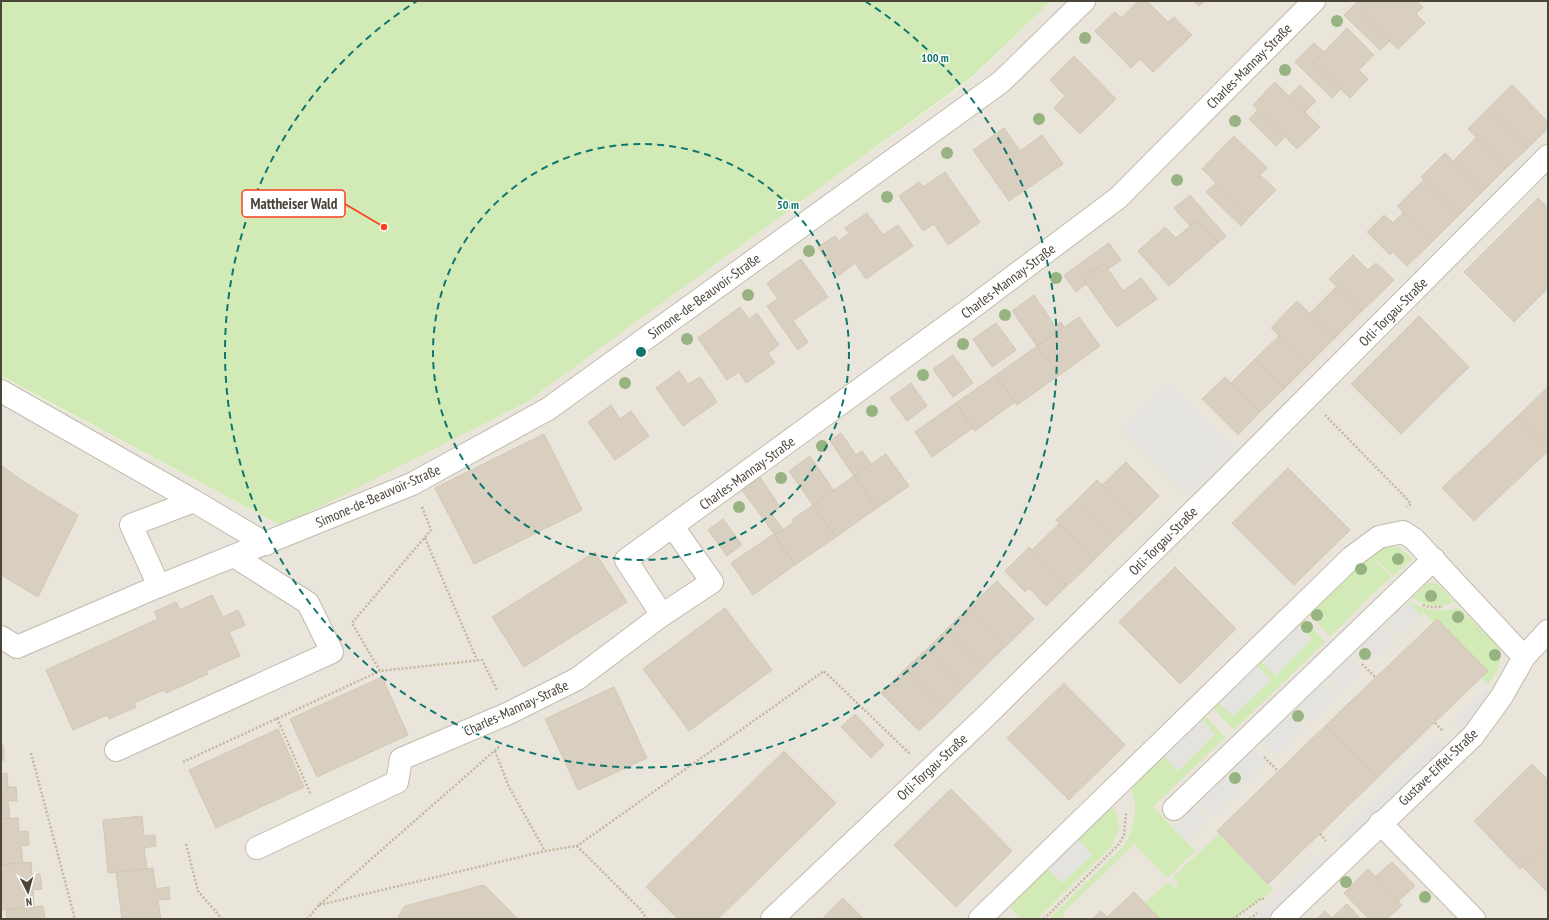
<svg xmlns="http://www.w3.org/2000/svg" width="1549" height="920" viewBox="0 0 1549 920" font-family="'PT Sans Narrow',sans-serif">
<rect width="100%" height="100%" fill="#f6f3ec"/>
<polygon fill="#eae5da" points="1051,1 1548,1 1548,919 1,919 1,377 282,526 525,402 972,78"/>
<g fill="#d2eab5">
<polygon points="1,1 1051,1 972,77 525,403 282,526 1,376"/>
<polygon points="1392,546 1400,548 1412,559 1393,576 1378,561 1347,591 1361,606 1330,636 1309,614 1376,550"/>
<polygon points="1377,563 1391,577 1361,605 1348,591"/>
<path d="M1428,583L1438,584L1454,602C1441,608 1423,607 1412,597Z"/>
<path d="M1406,601C1428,610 1436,613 1459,608L1497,645C1505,659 1497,673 1488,684L1482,678L1488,671L1438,619L1434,623L1424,613L1421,616Z"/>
<polygon points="1304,619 1325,642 1234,730 1213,708 1219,703 1233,716 1271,680 1257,666 1261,661 1275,676 1312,639 1298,625"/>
<path d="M1205,716L1225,737L1153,807L1195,851L1167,878L1134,844L1062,914L1066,919H1049L1123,847C1135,830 1139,807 1131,787L1164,756L1178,771L1215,734L1202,720Z"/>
<polygon points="1111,807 1116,811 1119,829 1112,846 1037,919 1020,919 1010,907 1047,868 1092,854 1077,839"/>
<polygon points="1219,834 1273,890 1233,919 1160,919 1145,903 1168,882 1175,889 1178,882 1173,877"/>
</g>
<g fill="#e5e3e0">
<polygon points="1169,383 1234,450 1187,496 1122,430"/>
<polygon points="1406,601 1421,616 1400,635 1386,620"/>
<polygon points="1298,625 1312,639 1275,676 1261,661"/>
<polygon points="1380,626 1394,641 1373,660 1359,646"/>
<polygon points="1349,656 1363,671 1343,691 1328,676"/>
<polygon points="1257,666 1271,680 1233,716 1219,703"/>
<polygon points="1323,681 1337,696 1309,723 1295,709"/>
<polygon points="1486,688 1492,693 1460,731 1453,724"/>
<polygon points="1290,713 1304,728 1276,755 1262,740"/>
<polygon points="1202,720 1215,734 1178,771 1164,756"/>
<polygon points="1436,740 1443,748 1346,843 1338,836"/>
<polygon points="1253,749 1267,763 1247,783 1233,769"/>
<polygon points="1227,774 1241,789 1213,816 1199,802"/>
<polygon points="1194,807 1207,821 1187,841 1173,826"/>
<polygon points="1077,839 1092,855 1062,883 1047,868"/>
<polygon points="1321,853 1328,860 1266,919 1251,919"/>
</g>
<g fill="#d8cfc1" stroke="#d3c7b4">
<polygon points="1138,1 1147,1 1168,22 1174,17 1192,35 1153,72 1140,59 1131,68 1095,31 1115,12 1121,18"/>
<polygon points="1194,1 1205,1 1199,6"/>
<polygon points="1358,1 1377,1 1363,15 1390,41 1380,50 1344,15"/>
<polygon points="1377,1 1416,1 1423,7 1416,14 1425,23 1398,49 1363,15"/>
<polygon points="1347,28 1374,55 1359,70 1368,79 1350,98 1314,63"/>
<polygon points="1314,43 1324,52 1314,63 1341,89 1332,98 1295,62"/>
<polygon points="1074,56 1116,99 1080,134 1054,108 1065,96 1050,80"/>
<polygon points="1275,82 1320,127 1297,149 1253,105"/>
<polygon points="1300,85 1316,101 1305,112 1289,96"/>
<polygon points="1512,85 1548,122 1548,128 1528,148 1489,108"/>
<polygon points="1489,108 1528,148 1506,168 1468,129"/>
<polygon points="1258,110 1285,137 1276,146 1249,119"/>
<polygon points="1004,128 1020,151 1042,135 1063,164 1009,201 973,150"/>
<polygon points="1234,136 1267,168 1260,175 1276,190 1250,216 1202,169"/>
<polygon points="1476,138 1506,168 1483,191 1453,161"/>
<polygon points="1445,153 1483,191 1459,215 1421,177"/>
<polygon points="945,172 980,222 948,245 934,224 923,231 899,196 919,182 923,187"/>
<polygon points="1424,180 1459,215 1432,242 1397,206"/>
<polygon points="1216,183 1250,216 1241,226 1206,192"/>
<polygon points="1190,195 1226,236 1218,243 1197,220 1190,226 1174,208"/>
<polygon points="1538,198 1548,208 1548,288 1514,322 1464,272"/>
<polygon points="867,213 883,235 898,225 913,246 866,279 855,263 838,276 818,247 835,236 839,241 849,233 845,228"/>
<polygon points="1403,213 1432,242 1407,266 1393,252 1390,255 1367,232 1384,215 1393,223"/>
<polygon points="1197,220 1218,243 1169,286 1138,251 1165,227 1176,238"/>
<polygon points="1109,243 1121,260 1108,269 1104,263 1082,278 1086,284 1076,292 1064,275"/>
<polygon points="1353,255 1368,270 1376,263 1394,280 1362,311 1329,279"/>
<polygon points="801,259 828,297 793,321 808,342 798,350 767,306 778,299 767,283"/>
<polygon points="1104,263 1123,291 1141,278 1157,299 1117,327 1082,278"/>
<polygon points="1337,286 1362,311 1335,338 1310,313"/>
<polygon points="1034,295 1055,326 1061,322 1064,327 1037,346 1012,311"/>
<polygon points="1297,301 1335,338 1308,365 1271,328"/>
<polygon points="740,307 749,319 757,313 779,345 768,353 775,363 746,383 739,372 727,380 698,338"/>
<polygon points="1419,316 1469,367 1401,434 1351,384"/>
<polygon points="1079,317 1100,346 1058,376 1037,346"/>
<polygon points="996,323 1016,350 992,367 973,339"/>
<polygon points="1279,336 1308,365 1285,388 1255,359"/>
<polygon points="1037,346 1058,376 1017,405 996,375"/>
<polygon points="953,355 973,383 953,397 933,369"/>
<polygon points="1255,359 1285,388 1260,412 1231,383"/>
<polygon points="679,371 688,384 700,377 717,402 683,426 656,388"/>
<polygon points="996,375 1015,402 975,431 956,403"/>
<polygon points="1225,377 1260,412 1238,435 1202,399"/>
<polygon points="911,383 927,406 907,421 890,398"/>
<polygon points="1548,387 1548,449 1517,417"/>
<polygon points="956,403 973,428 932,457 915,432"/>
<polygon points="611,405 620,419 631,411 649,436 615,460 588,422"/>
<polygon points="1517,417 1548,451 1474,521 1442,488"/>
<polygon points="841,433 856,455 862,451 871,464 854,476 830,441"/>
<polygon points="544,434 582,510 474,564 435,488"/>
<polygon points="886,454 909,486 877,508 854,476"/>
<polygon points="810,456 834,491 813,505 789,471"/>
<polygon points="1126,462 1159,496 1136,519 1102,485"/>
<polygon points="1,465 21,480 78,515 38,597 1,575"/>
<polygon points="1288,468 1350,530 1294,585 1232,523"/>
<polygon points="854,476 877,508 836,537 813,505"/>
<polygon points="760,477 780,507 771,513 783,530 775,535 742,490"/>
<polygon points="1097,480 1136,519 1114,540 1076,501"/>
<polygon points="1076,501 1114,540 1094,560 1056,520"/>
<polygon points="813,505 836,537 795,565 775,535 794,522 792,520"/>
<polygon points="723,519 742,545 727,556 708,530"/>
<polygon points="1059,524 1094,560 1067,586 1032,550"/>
<polygon points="774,534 795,565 753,595 731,563"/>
<polygon points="1029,547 1067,586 1046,606 1029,588 1025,592 1005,571"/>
<polygon points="595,552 627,602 524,667 492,617"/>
<polygon points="1175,567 1236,629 1180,684 1119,622"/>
<polygon points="997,581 1034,619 1005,647 967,609"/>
<polygon points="212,595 223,617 238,610 245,625 229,632 240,656 206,671 208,674 166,693 164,690 134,703 136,707 109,719 107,715 73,730 46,670 158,619 154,612 176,602 180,610"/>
<polygon points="725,608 772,670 689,731 643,669"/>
<polygon points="967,609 1005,647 983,668 946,630"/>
<polygon points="1437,619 1488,671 1377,778 1326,725"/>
<polygon points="946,630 983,668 964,687 927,649"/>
<polygon points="927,649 964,687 943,708 905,669"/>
<polygon points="905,669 943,708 919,731 881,693"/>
<polygon points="382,677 408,735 317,777 290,719"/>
<polygon points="1064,683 1125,745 1069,800 1007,738"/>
<polygon points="614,687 647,758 578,790 545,719"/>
<polygon points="855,714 884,745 871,758 841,727"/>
<polygon points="1326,725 1377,778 1268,884 1217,831"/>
<polygon points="278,729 304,787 216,828 189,770"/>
<polygon points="1,745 3,745 4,760 1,761"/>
<polygon points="784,751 836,803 718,919 678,919 646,887"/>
<polygon points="1532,764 1548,780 1548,843 1520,869 1474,821"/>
<polygon points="7,773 8,787 16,787 17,801 8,801 10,819 1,819 1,774"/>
<polygon points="951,789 1012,851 956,907 894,845"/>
<polygon points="142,816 144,836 155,835 156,846 144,848 147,869 108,873 103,820"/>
<polygon points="18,818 19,832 28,831 29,845 21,846 23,863 1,865 1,819"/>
<polygon points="1548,843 1548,893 1523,867"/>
<polygon points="31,862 32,875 40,874 42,889 33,890 34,907 1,910 1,865"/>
<polygon points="1392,862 1415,886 1398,901 1375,877"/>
<polygon points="153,868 156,889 169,887 170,899 158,900 161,919 122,919 116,872"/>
<polygon points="1368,869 1402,905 1387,919 1369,919 1344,893"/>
<polygon points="484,885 518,919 397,919 405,906"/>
<polygon points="1134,892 1160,919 1092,919 1101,911 1107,917"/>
<polygon points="843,898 864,919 822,919"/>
<polygon points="1347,904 1361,919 1332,918"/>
<polygon points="43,906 45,919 7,919 6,910"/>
<polygon points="1325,911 1333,919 1317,919"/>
</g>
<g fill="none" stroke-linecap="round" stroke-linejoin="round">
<g stroke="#c2bbae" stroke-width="24">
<g id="minor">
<polyline points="1,391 194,501"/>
<polyline points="673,527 712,582 662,615 626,560 970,309 1118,198 1314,1"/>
<polyline points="266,544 194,501 131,525 159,586 412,484 548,409 1001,82 1084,1"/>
<polyline points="1,637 17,647 159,586"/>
<polyline points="116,750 332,652 308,603 234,556"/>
<polyline points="1174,809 1434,559"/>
<polyline points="1380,823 1474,919"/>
<polyline points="257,848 397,782 401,759 509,713 577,679 662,615"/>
<polyline points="772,919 986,716 1221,484 1548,156"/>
<polyline points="980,919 1352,557 1379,537 1403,532 1414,539 1524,657"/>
<polyline points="1282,919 1473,736 1502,696 1524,657 1548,631"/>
</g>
</g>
<g stroke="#c4b79f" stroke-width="2.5" stroke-dasharray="2 2" stroke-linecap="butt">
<polyline points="1325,415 1407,499 1411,504 1407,507"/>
<polyline points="422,507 431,530 352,623 380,671 482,660 497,690"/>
<polyline points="425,538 477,660"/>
<polyline points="1423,605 1429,607 1443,607"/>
<polyline points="1362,664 1376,678"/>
<polyline points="277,718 311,795"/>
<polyline points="1435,723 1443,731"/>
<polyline points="495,751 509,787 545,851"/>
<polyline points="31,753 75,919"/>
<polyline points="1264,757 1278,771"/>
<polyline points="183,762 380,671"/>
<polyline points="1320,834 1326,841"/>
<polyline points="186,844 198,891 222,919"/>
<polyline points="577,846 640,909 647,919"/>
<polyline points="319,905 545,851 577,846 824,671 910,754"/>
<polyline points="307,919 319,905 500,746"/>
<polyline points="1044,919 1119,844 1124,835 1126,813"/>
<polyline points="1233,919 1262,898 1265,900"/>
<polyline points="1250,919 1257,913"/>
</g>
<use href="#minor" stroke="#fff" stroke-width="22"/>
</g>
<g fill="#97b381">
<circle cx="1337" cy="21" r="6"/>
<circle cx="1085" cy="38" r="6"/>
<circle cx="1285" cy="70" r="6"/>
<circle cx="1039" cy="119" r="6"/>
<circle cx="1235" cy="121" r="6"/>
<circle cx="947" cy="153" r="6"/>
<circle cx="1177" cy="180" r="6"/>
<circle cx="887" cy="197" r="6"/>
<circle cx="809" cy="251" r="6"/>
<circle cx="1056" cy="278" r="6"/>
<circle cx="748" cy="295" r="6"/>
<circle cx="1005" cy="315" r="6"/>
<circle cx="687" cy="339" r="6"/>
<circle cx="963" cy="344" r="6"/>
<circle cx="923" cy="375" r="6"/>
<circle cx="625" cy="383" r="6"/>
<circle cx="872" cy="411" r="6"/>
<circle cx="822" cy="446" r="6"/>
<circle cx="781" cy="478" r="6"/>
<circle cx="739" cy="507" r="6"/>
<circle cx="1398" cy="559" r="6"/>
<circle cx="1361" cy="569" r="6"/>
<circle cx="1431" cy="596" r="6"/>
<circle cx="1317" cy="615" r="6"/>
<circle cx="1458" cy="617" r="6"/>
<circle cx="1307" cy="627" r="6"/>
<circle cx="1365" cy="654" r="6"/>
<circle cx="1495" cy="655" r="6"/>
<circle cx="1298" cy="716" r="6"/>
<circle cx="1235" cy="778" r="6"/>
<circle cx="1346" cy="882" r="6"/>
<circle cx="1425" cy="897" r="6"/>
</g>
<g fill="none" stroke="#0f766e" stroke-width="2" stroke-dasharray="7 5">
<circle cx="641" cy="352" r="208"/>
<path d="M865 1A416 416 0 1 1 417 1"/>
</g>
<g text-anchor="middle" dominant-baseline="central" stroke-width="3" stroke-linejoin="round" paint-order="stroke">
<g font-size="14" fill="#4b4439" stroke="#fff">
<text transform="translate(1249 66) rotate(-45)">Charles-Mannay-Straße</text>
<text transform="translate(1008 281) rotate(-37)">Charles-Mannay-Straße</text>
<text transform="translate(704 296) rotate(-36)">Simone-de-Beauvoir-Straße</text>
<text transform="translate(1393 312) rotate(-45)">Orli-Torgau-Straße</text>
<text transform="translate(747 473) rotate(-36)">Charles-Mannay-Straße</text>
<text transform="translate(378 496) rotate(-24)">Simone-de-Beauvoir-Straße</text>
<text transform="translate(1163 541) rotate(-45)">Orli-Torgau-Straße</text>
<text transform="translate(516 708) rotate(-25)">Charles-Mannay-Straße</text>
<text transform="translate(932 767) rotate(-43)">Orli-Torgau-Straße</text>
<text transform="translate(1438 767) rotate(-44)">Gustave-Eiffel-Straße</text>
</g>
</g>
<circle cx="641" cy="352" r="6" fill="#0f766e" stroke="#fff" stroke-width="2"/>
<g font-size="12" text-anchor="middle" font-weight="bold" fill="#0f766e" stroke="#fff" stroke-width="3" stroke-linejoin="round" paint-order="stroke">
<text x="935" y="62">100 m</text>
<text x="788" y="209">50 m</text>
</g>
<path fill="none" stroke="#fc3f1d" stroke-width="1.5" d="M384 227L345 204"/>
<circle fill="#fc3f1d" stroke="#fff" stroke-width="1.5" cx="384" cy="227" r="4"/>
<rect fill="#fff" stroke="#fc3f1d" stroke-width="1.5" x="242" y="190" width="103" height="27" rx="4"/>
<g font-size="15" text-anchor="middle" font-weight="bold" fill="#4b4439">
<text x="294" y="209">Mattheiser Wald</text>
</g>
<rect width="1549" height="920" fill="none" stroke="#4b4439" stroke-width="4"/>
<g transform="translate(28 892) rotate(174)" stroke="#ffffff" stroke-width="3" paint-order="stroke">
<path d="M0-3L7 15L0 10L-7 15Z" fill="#4b4439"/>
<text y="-6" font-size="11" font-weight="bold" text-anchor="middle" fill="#4b4439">N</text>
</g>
</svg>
